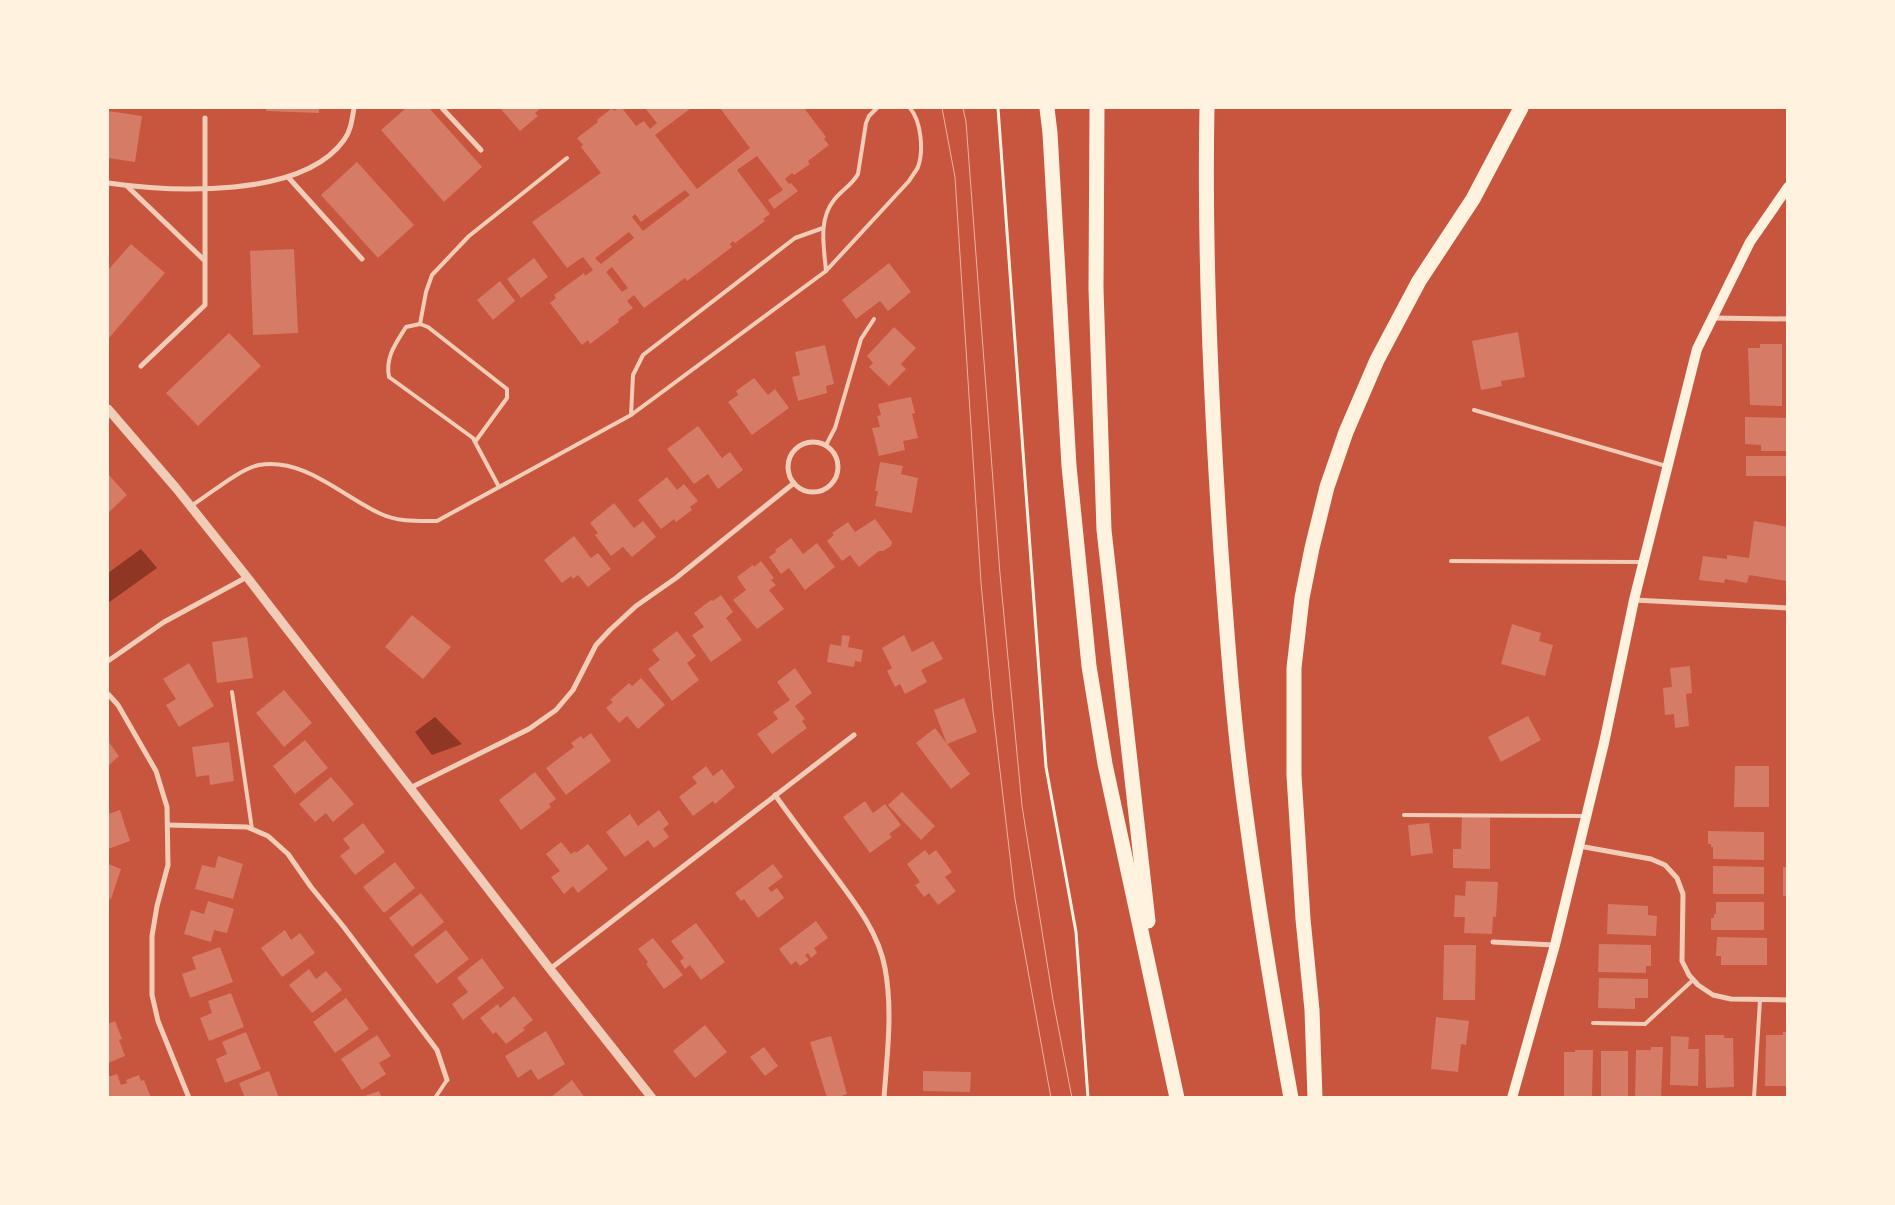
<svg xmlns="http://www.w3.org/2000/svg" width="1895" height="1205" viewBox="0 0 1895 1205" font-family="'Nunito Sans',sans-serif">
<rect width="100%" height="100%" fill="#c8553d"/>
<g fill="#8f3625">
<polygon points="141,549 157,568 108,603 108,573"/>
<polygon points="435,717 462,744 432,755 415,732"/>
</g>
<g fill="#d67c66" fill-rule="evenodd">
<polygon points="266,108 319,108 319,113 266,111"/>
<polygon points="406,108 429,108 482,167 444,202 381,130"/>
<polygon points="500,108 541,108 535,113 538,116 520,131"/>
<path d="M612,108L614,111L618,108H622L636,126L644,121L650,129L657,123L645,108H691L655,135L697,189L750,148L720,108H800L801,109L804,108L826,137L824,139L829,145L808,161L810,164L794,175L792,173L785,179L789,184L791,183L798,191L774,209L768,200L783,190L757,156L737,170L770,214L763,219L765,221L735,243L733,241L730,244L732,247L687,281L685,278L644,308L634,295L627,301L633,308L618,319L619,322L590,344L588,340L582,345L550,303L556,298L554,295L584,273L585,276L593,270L583,257L567,268L532,222L601,173L581,147L583,145L577,138L598,122L597,120ZM685,190L690,195L643,231L632,217L635,214L641,222ZM629,232L634,238L601,264L595,258ZM612,267L628,288L622,292L606,272Z"/>
<polygon points="108,111 142,116 135,162 108,158"/>
<polygon points="357,162 414,225 378,258 321,195"/>
<polygon points="131,244 165,273 109,338 108,336 108,270"/>
<polygon points="294,249 298,333 253,335 250,251"/>
<polygon points="534,258 548,277 521,298 507,279"/>
<polygon points="889,263 911,292 888,311 880,301 856,319 842,300"/>
<polygon points="500,281 515,301 493,320 477,300"/>
<polygon points="894,327 916,348 901,364 906,369 889,386 869,367 873,363 867,356"/>
<polygon points="1518,332 1525,377 1501,381 1502,386 1481,390 1472,341"/>
<polygon points="229,333 261,366 198,426 166,393"/>
<polygon points="1760,344 1782,344 1782,406 1750,405 1748,348 1760,348"/>
<polygon points="825,345 834,384 826,386 827,393 798,401 792,377 800,375 795,352"/>
<polygon points="754,378 768,395 775,389 789,408 752,435 728,402 738,395 736,391"/>
<polygon points="911,397 915,413 912,414 918,438 903,441 905,450 879,456 872,428 880,427 877,416 881,415 878,404"/>
<polygon points="1745,417 1788,418 1788,451 1761,451 1761,445 1745,444"/>
<polygon points="698,426 722,458 730,452 743,470 718,489 708,474 694,484 667,449"/>
<rect x="1746" y="456" width="42" height="20"/>
<polygon points="880,462 903,466 901,474 918,478 912,513 875,506 878,491 875,491"/>
<polygon points="108,474 127,495 108,513"/>
<polygon points="667,477 677,490 684,484 698,501 690,507 692,510 676,522 674,519 661,529 638,500"/>
<polygon points="614,503 634,528 643,521 656,537 632,557 623,547 611,556 595,535 598,533 590,523"/>
<polygon points="875,519 892,542 891,546 883,551 879,551 859,567 850,555 842,561 827,541 834,535 832,533 848,522 855,532"/>
<polygon points="1754,521 1788,527 1787,581 1749,575 1747,583 1725,579 1724,583 1699,580 1703,556 1727,559 1727,555 1749,558"/>
<polygon points="574,536 591,558 598,553 611,569 588,587 578,575 573,579 571,576 562,583 544,560"/>
<polygon points="791,538 803,554 817,543 835,567 805,590 789,568 781,574 769,557 776,552 775,550"/>
<polygon points="761,561 774,578 771,580 776,585 769,590 784,609 757,629 733,600 746,590 737,577 753,565 754,567"/>
<polygon points="721,595 733,612 726,618 742,640 711,662 692,635 704,627 694,613 711,600 713,601"/>
<polygon points="412,615 451,647 423,679 385,647"/>
<polygon points="1512,624 1541,633 1539,641 1553,645 1545,676 1501,664"/>
<polygon points="677,631 696,656 687,663 699,680 672,701 648,669 660,660 652,650"/>
<polygon points="842,635 850,636 848,647 863,650 861,662 855,661 854,667 827,662 830,644 841,646"/>
<polygon points="904,635 912,652 933,641 943,659 921,670 927,682 905,694 900,684 895,687 887,671 892,668 882,648"/>
<polygon points="247,637 253,678 217,683 212,642"/>
<polygon points="189,663 214,706 179,727 166,705 176,699 163,679"/>
<polygon points="1690,666 1692,693 1686,694 1689,726 1675,728 1674,714 1665,715 1663,688 1672,687 1670,668"/>
<polygon points="795,668 812,693 795,706 805,719 802,721 807,728 772,754 757,734 778,719 773,712 790,700 777,682"/>
<polygon points="641,678 665,705 638,729 627,716 619,723 606,708 613,702 610,700 629,683 632,686"/>
<polygon points="284,690 312,723 284,747 256,713"/>
<polygon points="964,698 977,732 947,744 934,710"/>
<polygon points="1528,716 1541,740 1501,762 1488,737"/>
<polygon points="935,728 970,774 951,789 916,743"/>
<polygon points="591,733 611,761 566,795 546,768 574,747 571,743 581,736 583,739"/>
<polygon points="305,740 328,768 295,794 273,766"/>
<polygon points="108,741 119,756 108,766"/>
<polygon points="229,742 234,781 210,785 209,775 196,777 192,747"/>
<polygon points="706,766 713,776 722,769 735,787 715,804 713,801 693,816 679,797 697,783 692,777"/>
<polygon points="1735,766 1769,766 1769,807 1734,807"/>
<polygon points="535,772 556,799 549,804 551,807 521,830 499,800"/>
<polygon points="331,777 354,804 333,822 326,813 315,822 299,804"/>
<polygon points="902,792 935,826 921,840 888,805"/>
<polygon points="865,801 873,813 885,804 901,825 889,834 892,837 870,853 843,817"/>
<polygon points="120,810 130,841 108,849 108,814"/>
<polygon points="659,810 669,824 663,829 669,837 654,848 648,840 625,857 606,832 630,814 638,826"/>
<polygon points="1462,816 1490,817 1490,869 1453,868 1453,849 1461,849"/>
<polygon points="363,823 385,852 355,875 340,856 350,848 343,839"/>
<polygon points="1429,823 1433,853 1411,856 1408,825"/>
<polygon points="1708,831 1764,832 1764,860 1713,859 1713,847 1711,847 1711,844 1708,844"/>
<polygon points="561,842 571,854 575,851 576,853 588,844 608,869 578,893 573,886 564,894 551,877 560,871 546,854"/>
<polygon points="925,850 929,855 936,850 952,872 945,877 956,891 938,905 929,893 924,897 915,885 920,882 907,864"/>
<polygon points="218,856 243,864 233,899 195,889 202,865 215,868"/>
<polygon points="395,862 415,888 384,913 363,887"/>
<polygon points="108,864 121,869 111,899 108,898"/>
<polygon points="773,864 783,877 768,888 771,892 777,888 784,898 758,918 744,899 741,901 735,893"/>
<polygon points="1713,866 1764,867 1764,894 1713,894"/>
<rect x="1783" y="867" width="5" height="29"/>
<polygon points="1466,881 1498,882 1496,917 1493,917 1492,934 1464,933 1465,917 1454,917 1455,895 1465,896"/>
<polygon points="421,893 444,922 412,947 389,918"/>
<polygon points="208,901 234,909 227,933 214,930 211,942 184,934 191,910 204,914"/>
<polygon points="1716,902 1764,902 1764,930 1711,930 1711,918 1714,918 1714,914 1716,914"/>
<polygon points="1608,904 1648,906 1648,915 1657,916 1656,936 1607,934"/>
<polygon points="816,921 828,938 814,948 817,953 811,958 808,953 805,955 809,960 800,966 796,961 791,965 779,949"/>
<polygon points="696,923 725,962 701,980 690,965 685,969 680,961 684,958 671,941"/>
<polygon points="285,930 291,940 300,933 315,953 282,977 261,948"/>
<polygon points="446,930 469,959 437,984 414,955"/>
<polygon points="1717,937 1767,938 1767,965 1721,965 1721,956 1716,956"/>
<polygon points="653,938 683,975 664,989 646,964 648,962 638,949"/>
<polygon points="1599,944 1651,945 1651,966 1646,966 1646,973 1598,972"/>
<polygon points="1444,945 1476,945 1475,1000 1443,1000"/>
<polygon points="220,947 233,982 190,998 182,974 196,969 192,957"/>
<polygon points="482,958 504,988 463,1020 452,1004 468,992 457,978"/>
<polygon points="309,969 316,979 326,971 342,990 312,1013 289,985"/>
<polygon points="1599,978 1648,979 1648,998 1635,998 1635,1009 1598,1008"/>
<polygon points="231,993 244,1027 209,1041 200,1018 212,1013 208,1001"/>
<polygon points="514,996 533,1020 523,1028 525,1030 506,1044 496,1032 493,1034 480,1018 498,1004 500,1008"/>
<polygon points="346,998 369,1029 335,1053 313,1022"/>
<polygon points="1436,1017 1469,1021 1466,1045 1461,1044 1458,1072 1431,1069"/>
<polygon points="115,1021 122,1039 119,1040 125,1056 108,1063 108,1024"/>
<polygon points="705,1025 727,1052 695,1078 673,1051"/>
<polygon points="546,1031 565,1064 538,1080 531,1069 518,1078 505,1056"/>
<polygon points="246,1032 261,1069 225,1083 216,1059 227,1054 222,1042"/>
<polygon points="1783,1032 1788,1032 1788,1086 1765,1086 1766,1035 1783,1035"/>
<polygon points="377,1035 391,1056 379,1063 386,1074 362,1090 341,1059"/>
<polygon points="1705,1035 1724,1035 1724,1038 1733,1038 1734,1087 1706,1088"/>
<polygon points="831,1036 847,1094 836,1098 827,1098 810,1042"/>
<polygon points="1671,1036 1689,1037 1688,1049 1699,1049 1698,1086 1670,1085"/>
<polygon points="764,1047 778,1066 765,1076 750,1057"/>
<polygon points="1651,1047 1663,1047 1661,1098 1635,1098 1636,1050 1651,1050"/>
<polygon points="1575,1050 1593,1050 1592,1098 1564,1098 1564,1052 1575,1052"/>
<rect x="1601" y="1051" width="27" height="47"/>
<polygon points="269,1071 279,1098 245,1098 239,1083"/>
<polygon points="923,1071 971,1072 970,1092 923,1091"/>
<polygon points="117,1074 121,1085 127,1083 126,1080 139,1075 141,1081 144,1080 151,1098 108,1098 108,1077"/>
<polygon points="572,1080 585,1098 550,1098"/>
<polygon points="379,1091 382,1098 362,1098 362,1097"/>
</g>
<g fill="none" stroke-linecap="round" stroke-linejoin="round">
<polyline stroke="#fff3e0" stroke-width="3" points="998,108 1046,767 1076,932 1088,1098"/>
<g stroke="#f1ccb7" stroke-width="4">
<path d="M877,108L869,116L866,123L858,174C852,185 842,190 834,200C818,220 824,247 826,271L909,181C912,176 916,171 918,167C924,150 921,121 910,108"/>
<polyline points="420,324 426,292 432,275 469,236 567,158"/>
<polyline points="1474,410 1666,466"/>
<polyline points="631,415 633,375 643,355 795,238 823,228"/>
<path d="M475,442L507,398V389L428,327L420,324L406,327C396,343 385,357 389,377L473,438L475,442L499,487"/>
<polyline points="826,445 835,428 861,339 874,319"/>
<path d="M191,506C209,495 239,469 259,465C304,457 343,497 381,514C398,522 418,521 437,521L631,415L826,271"/>
<polyline points="1451,561 1642,562"/>
<polyline points="232,692 252,829"/>
<polyline points="1404,815 1585,816"/>
<polyline points="1593,1023 1645,1024 1693,980"/>
<polyline points="435,1098 447,1080"/>
<polyline points="1754,1098 1760,1000"/>
</g>
<g stroke="#f1ccb7" stroke-width="5">
<polyline points="442,108 481,150"/>
<polyline points="288,177 362,259"/>
<path d="M108,183C171,192 302,199 344,140C351,131 352,119 354,108"/>
<polyline points="127,186 204,260"/>
<polyline points="1712,318 1788,319"/>
<polyline points="141,366 205,305 205,118"/>
<circle cx="813" cy="467" r="25"/>
<polyline points="1634,600 1788,608"/>
<polyline points="108,661 164,622 247,577"/>
<polyline points="108,694 118,705 156,771 167,807 168,865 157,906 152,936 152,995 158,1021 189,1098"/>
<polyline points="410,788 529,729 556,710 573,690 596,645 610,630 636,606 676,578 794,483"/>
<path d="M775,795C793,820 811,844 830,869C852,899 878,930 885,968C893,1011 887,1055 884,1098"/>
<polyline points="168,825 247,827 268,836 288,854 311,887 343,926 437,1050 447,1080"/>
<polyline points="1579,846 1651,859 1665,865 1677,878 1683,894 1682,961 1689,975 1698,985 1713,995 1731,999 1788,1000"/>
<polyline points="1493,942 1554,945"/>
<polyline points="550,969 854,735"/>
</g>
<polyline stroke="#f1ccb7" stroke-width="9" points="108,409 176,488 247,577 550,969 652,1098"/>
<polyline stroke="#fff3e0" stroke-width="10" points="1512,1098 1555,945 1604,743 1634,600 1697,349 1750,242 1788,187"/>
<g stroke="#fff3e0" stroke-width="15">
<polyline points="1047,108 1050,133 1069,466 1089,666 1105,764 1177,1098"/>
<polyline points="1097,108 1096,289 1104,530 1148,921"/>
<path d="M1207,108C1204,256 1211,404 1221,552C1227,635 1233,719 1244,801C1257,900 1273,999 1291,1098"/>
<polyline points="1315,1098 1312,1010 1303,919 1294,775 1294,668 1302,598 1312,548 1327,487 1346,432 1377,360 1419,281 1473,199 1521,108"/>
</g>
<g stroke="#e9b49f" stroke-width="1">
<polyline points="942,108 955,177 981,583 993,711 1015,899 1051,1098"/>
<polyline points="963,108 966,122 1000,574 1022,806 1053,1000 1072,1098"/>
</g>
</g>
<rect width="1895" height="1205" fill="none" stroke="#fff3e0" stroke-width="218"/>
</svg>
